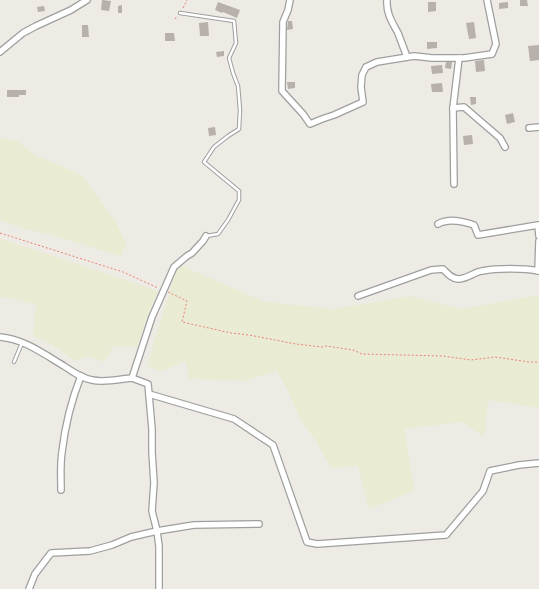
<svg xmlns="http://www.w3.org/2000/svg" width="539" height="589" viewBox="0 0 539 589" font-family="'Sofia Sans Condensed',sans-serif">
<rect width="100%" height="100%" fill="#eeebe5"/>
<g fill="#eaebd3">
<polygon points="0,138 17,141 35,155 82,175 114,219 126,243 121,256 48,234 24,229 0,220"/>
<polygon points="0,238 158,291 145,322 137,347 113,347 104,362 88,356 75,361 53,345 33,336 36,305 15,299 0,297"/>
<polygon points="178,264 265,302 334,309 411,296 460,309 539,295 539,408 488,400 484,437 462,422 404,429 415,490 369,509 358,466 331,468 316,441 300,419 290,395 277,371 245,381 189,379 186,361 162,371 147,366"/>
</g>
<g fill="#b7b0ab">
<polygon points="102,0 111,1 109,11 101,10"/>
<polygon points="520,0 527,0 528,6 520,6"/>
<polygon points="218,2 240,10 237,18 223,12 222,13 215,10"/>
<polygon points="428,2 436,2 436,11 428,12"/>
<polygon points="508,2 508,8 499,9 499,3"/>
<polygon points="122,5 122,13 118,13 118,6"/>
<polygon points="44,6 45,11 38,12 37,7"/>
<polygon points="288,21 292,21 293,29 287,30"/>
<polygon points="208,22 209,36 200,36 199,23"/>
<polygon points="474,22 476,38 469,39 466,23"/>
<polygon points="82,25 88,25 89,37 82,37"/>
<polygon points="165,33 174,33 175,41 165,41"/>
<polygon points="427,42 437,42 437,48 427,49"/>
<polygon points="539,45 539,60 530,61 528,46"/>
<polygon points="224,51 224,56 217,57 216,52"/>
<polygon points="484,60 485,71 476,72 475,61"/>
<polygon points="446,62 452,62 451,69 445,68"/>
<polygon points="442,65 443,73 432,74 431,66"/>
<polygon points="287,82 295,82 295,88 288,89"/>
<polygon points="442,83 443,92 432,92 431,84"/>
<polygon points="7,90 26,90 26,95 19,95 19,97 7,97"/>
<polygon points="470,97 476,97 476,104 471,105"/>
<polygon points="513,113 515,122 507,124 505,115"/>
<polygon points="215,127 216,135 209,136 208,128"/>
<polygon points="472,135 473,144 464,145 463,136"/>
</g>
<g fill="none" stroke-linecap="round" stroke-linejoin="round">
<g stroke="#9f9f9f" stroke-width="4.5">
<g id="service">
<polyline points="180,13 234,21 236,43 229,58 233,73 238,86 240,110 239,129 228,136 214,147 204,162 239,191 239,200 228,220 218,234 206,236"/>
<polyline points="14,362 22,343"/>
</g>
</g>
<g stroke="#9f9f9f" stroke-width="8">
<g id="minor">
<polyline points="290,0 288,10 283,22 282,91 303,114 310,124 322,119 334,115 363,102 361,87 362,75 366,67 377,62 414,56 432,58 464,58 492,54 496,44 487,0"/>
<path d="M387,0C386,13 392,22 398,33C401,41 404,49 407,57"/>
<polyline points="0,52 23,33 36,26 71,10 87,0"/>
<polyline points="459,58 453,108 464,107 500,138 505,147"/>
<polyline points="453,108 454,184"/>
<polyline points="529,128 539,127"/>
<path d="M438,224C449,218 462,221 474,225L478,235L538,225L539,236"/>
<polyline points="206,236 203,241 192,253 187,256 174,267 152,317 132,378 148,384 152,429 152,452 154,483 152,511 157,531 194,525 259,524"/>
<polyline points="538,271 539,241"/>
<path d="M358,296L431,270L443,269C448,274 451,278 458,279C467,279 474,272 482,271C497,268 524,268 539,271"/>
<path d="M0,337C24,339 44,354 64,366C73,372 81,378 92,380C104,383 120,379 132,378"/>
<polyline points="149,394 234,419 273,445 307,542 317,544 446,535 483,491 490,471 519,465 539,463"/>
<path d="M61,490C61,477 60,465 62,452C65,426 71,401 81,376"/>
<polyline points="29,589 35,574 51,553 90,551 112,545 131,537 157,531 159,546 159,589"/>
</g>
</g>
<g stroke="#eb8179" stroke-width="1" stroke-dasharray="2 2" stroke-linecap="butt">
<polyline points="183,8 187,0"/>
<polyline points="175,19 177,16"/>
<polyline points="0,233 123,272 158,288"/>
<polyline points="168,292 187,301 182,322 231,333 249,335 296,344 322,347 326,346 353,350 362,354 443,356 471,360 495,357 529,362 539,362"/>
</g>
<use href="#service" stroke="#fff" stroke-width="2.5"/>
<use href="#minor" stroke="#fff" stroke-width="5.5"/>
</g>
</svg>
